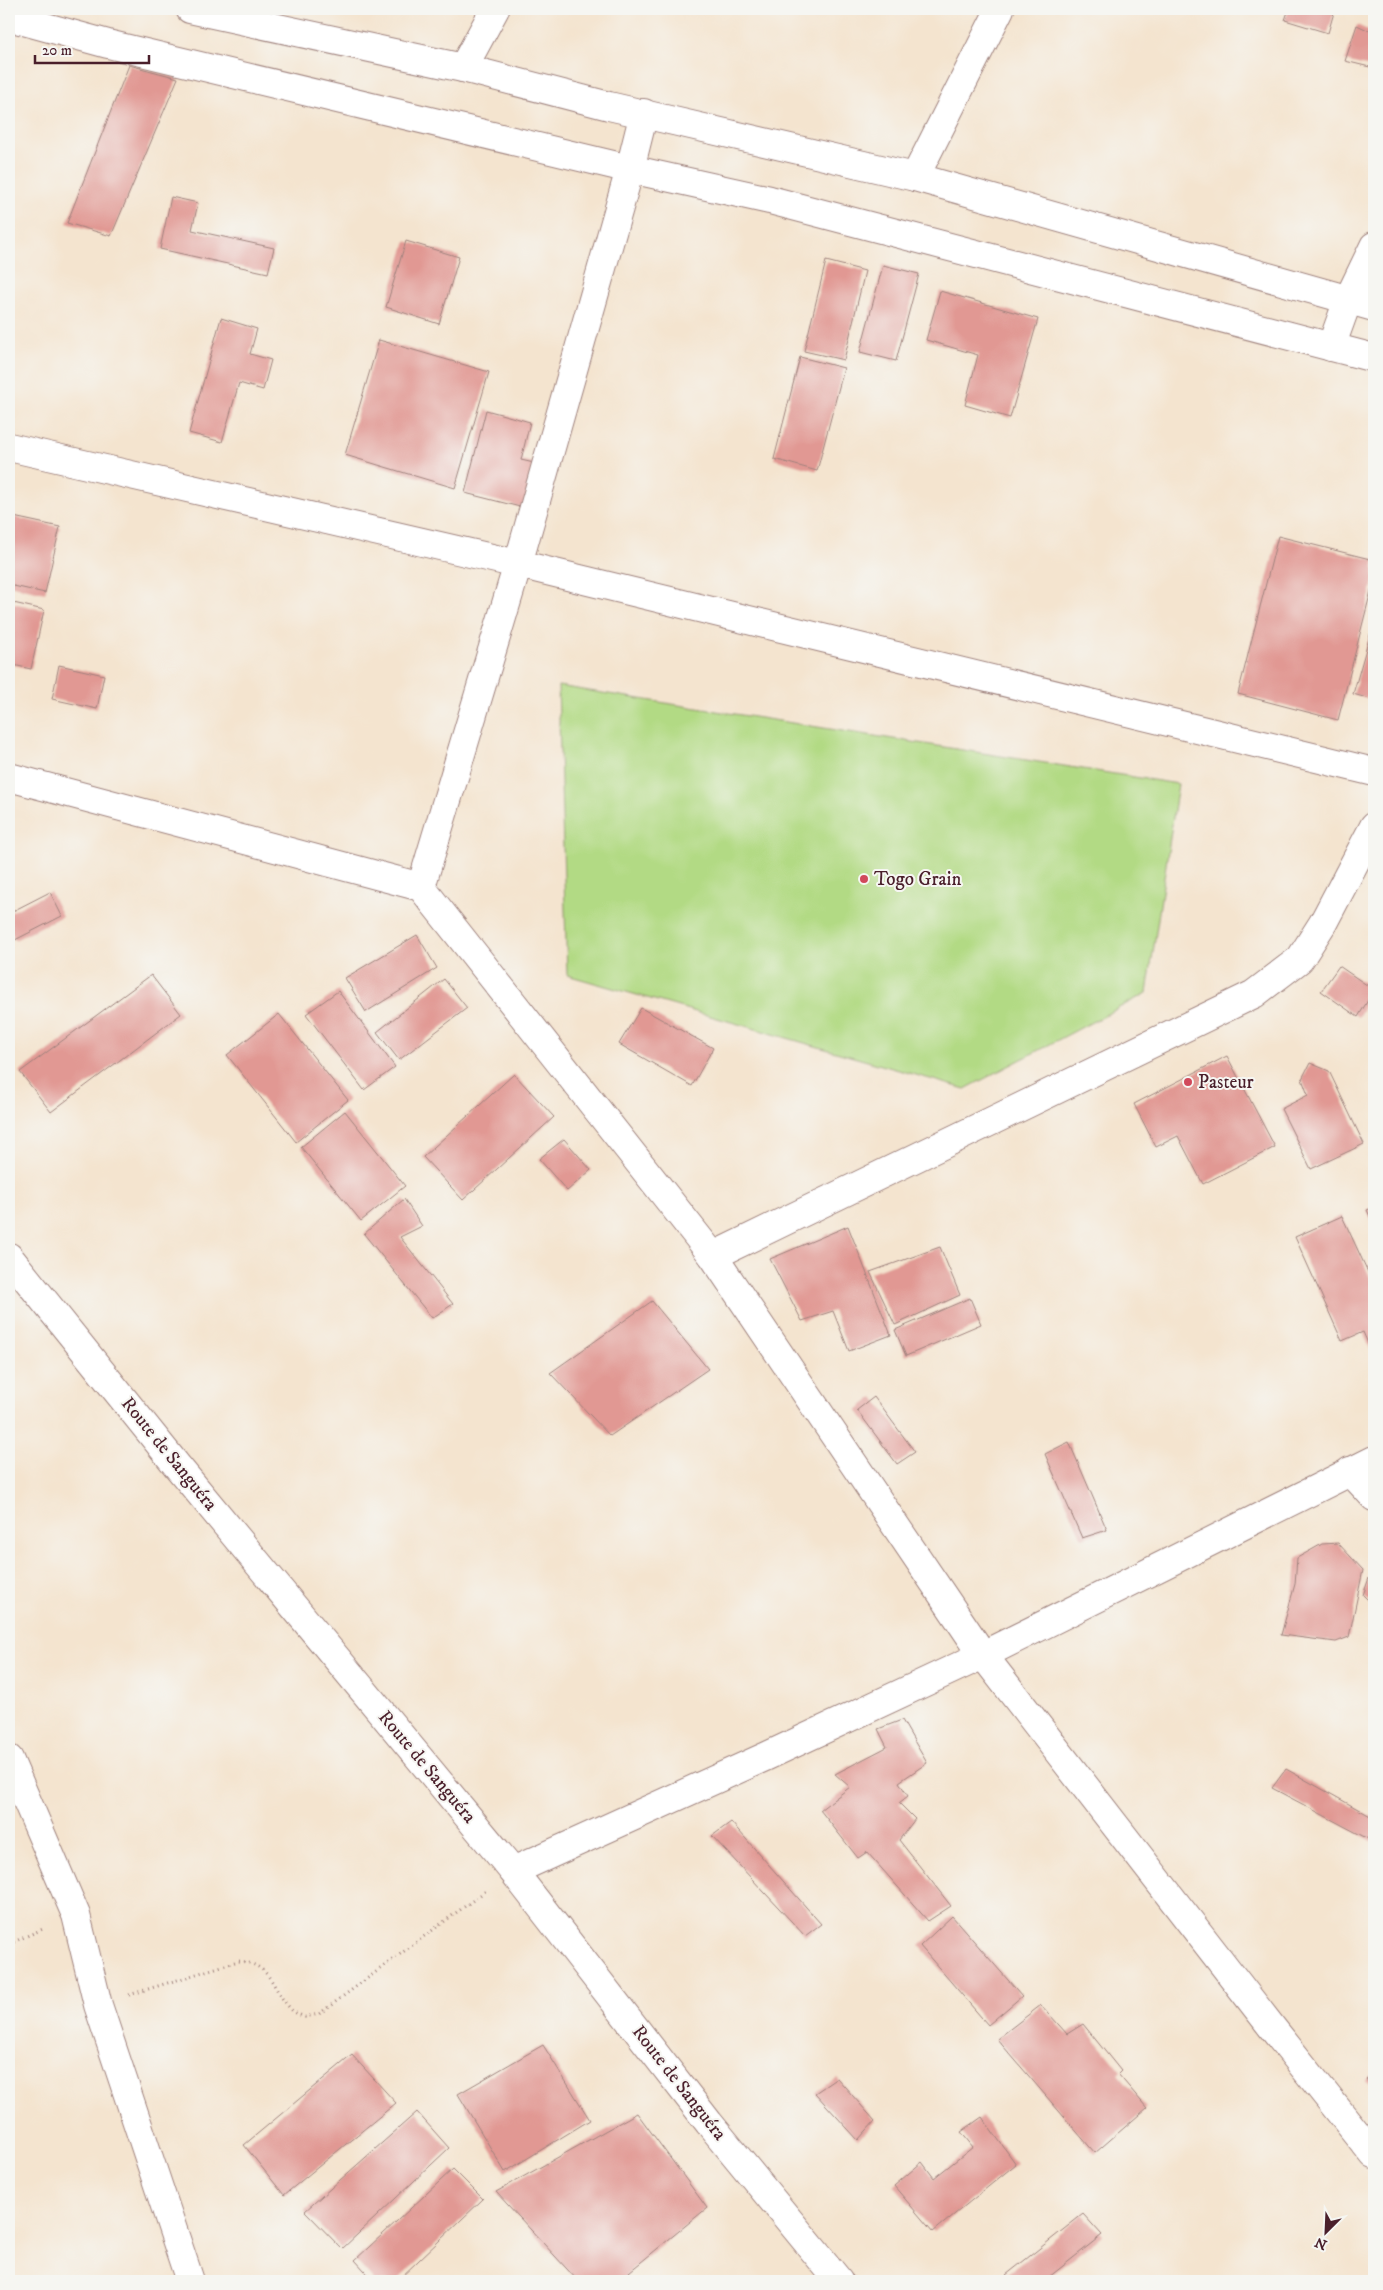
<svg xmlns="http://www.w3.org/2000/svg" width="1383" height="2290" viewBox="0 0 1383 2290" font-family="'IM FELL DW Pica',serif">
<rect width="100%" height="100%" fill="#f6f6f2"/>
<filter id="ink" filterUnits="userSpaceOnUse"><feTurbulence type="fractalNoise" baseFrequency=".02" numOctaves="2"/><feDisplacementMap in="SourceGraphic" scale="10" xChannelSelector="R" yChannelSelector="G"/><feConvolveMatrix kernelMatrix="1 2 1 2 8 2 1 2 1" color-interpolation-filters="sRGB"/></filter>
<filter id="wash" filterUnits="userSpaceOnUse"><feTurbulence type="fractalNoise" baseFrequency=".0096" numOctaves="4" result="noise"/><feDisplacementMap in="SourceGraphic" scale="20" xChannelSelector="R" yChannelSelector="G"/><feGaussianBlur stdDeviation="1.12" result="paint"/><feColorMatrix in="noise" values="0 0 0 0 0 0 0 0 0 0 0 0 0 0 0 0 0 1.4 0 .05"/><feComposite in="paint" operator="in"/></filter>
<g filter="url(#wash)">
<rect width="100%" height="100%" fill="#f4e4cf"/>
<polygon fill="#b2da84" stroke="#7e7c58" points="558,686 1178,784 1147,993 965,1089 567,975"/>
<g id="blocks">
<g fill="#e19893">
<polygon points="1289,9 1335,9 1328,33 1285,20"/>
<polygon points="1357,25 1374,33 1374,68 1345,61"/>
<polygon points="129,65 178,78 111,236 67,223"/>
<polygon points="171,197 198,203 192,230 274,248 268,273 160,249"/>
<polygon points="406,241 459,257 439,324 386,307"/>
<polygon points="826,261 865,271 844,360 804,351"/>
<polygon points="883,265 919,274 896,361 860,352"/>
<polygon points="940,291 1038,319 1010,418 965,405 978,355 926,340"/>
<polygon points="221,318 257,329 250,354 271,360 263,390 239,383 222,442 189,433"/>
<polygon points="379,340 489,372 455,488 345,455"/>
<polygon points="800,357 844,368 817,471 774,459"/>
<polygon points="486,410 530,422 521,460 534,463 524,508 465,493"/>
<polygon points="9,516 60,527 45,593 9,585"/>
<polygon points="1278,536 1374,560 1374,579 1338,720 1238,694"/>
<polygon points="9,602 44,610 31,669 9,664"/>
<polygon points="1374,621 1374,700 1353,694"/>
<polygon points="59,665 104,675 97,709 52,699"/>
<polygon points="50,892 62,916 15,940 9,927 9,913"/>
<polygon points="417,935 437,968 366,1012 345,978"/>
<polygon points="1339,966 1374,990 1358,1017 1321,991"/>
<polygon points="151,975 181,1014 51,1112 20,1072"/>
<polygon points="444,979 467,1008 399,1060 377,1032"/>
<polygon points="338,991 395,1067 364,1090 306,1014"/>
<polygon points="641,1008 713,1048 692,1086 619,1044"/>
<polygon points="279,1014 348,1100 296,1142 227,1055"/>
<polygon points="1227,1056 1275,1147 1203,1184 1178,1136 1156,1147 1134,1104"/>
<polygon points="1310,1063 1329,1071 1364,1144 1311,1169 1281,1109 1308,1095 1302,1079"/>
<polygon points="514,1074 554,1117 463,1200 423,1157"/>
<polygon points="345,1111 405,1186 361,1221 301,1147"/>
<polygon points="564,1139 591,1170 567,1191 539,1159"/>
<polygon points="404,1199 422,1226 400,1237 453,1304 432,1318 364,1234"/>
<polygon points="1374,1207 1374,1225 1367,1210"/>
<polygon points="1342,1216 1374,1285 1374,1357 1363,1332 1342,1341 1295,1237"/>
<polygon points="848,1226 891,1335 849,1351 833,1311 802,1321 770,1259"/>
<polygon points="940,1247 960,1295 895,1325 870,1272"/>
<polygon points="970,1298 981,1324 906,1356 895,1330"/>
<polygon points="652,1301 708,1369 610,1436 550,1373"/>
<polygon points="874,1397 915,1452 897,1464 857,1410"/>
<polygon points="1069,1442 1107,1530 1082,1538 1045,1454"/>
<polygon points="1338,1543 1363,1570 1349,1637 1336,1642 1281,1635 1295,1584 1297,1558 1322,1544"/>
<polygon points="1369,1578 1374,1584 1374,1606 1363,1595"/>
<polygon points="902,1720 927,1763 899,1782 908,1796 899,1803 915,1819 899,1840 951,1906 928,1921 867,1852 858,1858 820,1810 850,1787 835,1774 887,1747 878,1729"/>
<polygon points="1286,1769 1374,1818 1374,1842 1272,1788"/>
<polygon points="731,1822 821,1924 805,1936 712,1836"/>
<polygon points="952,1916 1022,1996 988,2025 920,1946"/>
<polygon points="1041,2005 1067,2034 1083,2024 1121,2071 1118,2074 1147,2108 1095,2153 997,2039"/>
<polygon points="543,2045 590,2120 505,2172 458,2094"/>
<polygon points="352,2055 396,2103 284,2195 244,2145"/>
<polygon points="1374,2073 1374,2090 1366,2080"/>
<polygon points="837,2078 875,2121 858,2140 815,2093"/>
<polygon points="417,2112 449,2148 342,2249 305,2211"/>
<polygon points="637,2113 707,2208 618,2281 578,2281 496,2192"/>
<polygon points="982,2117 1016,2164 933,2232 894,2186 922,2162 934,2178 973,2147 961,2132"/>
<polygon points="453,2169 483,2199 397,2281 374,2281 355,2260"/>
<polygon points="1083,2214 1102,2235 1044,2281 1012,2281 1006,2275"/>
</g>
</g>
</g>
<g filter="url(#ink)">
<use href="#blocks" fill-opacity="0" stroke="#9f827d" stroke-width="1"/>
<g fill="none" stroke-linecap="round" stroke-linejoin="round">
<g stroke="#9f827d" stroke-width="30">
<g id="minor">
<polyline points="463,68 495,9"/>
<polyline points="630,169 518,564 1374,772"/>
<polyline points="915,177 1000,9"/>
<polyline points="1348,300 1374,246"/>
<polyline points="9,447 518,564 421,887"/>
<polyline points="9,777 421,887 713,1256 983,1655 1274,2030 1374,2155"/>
<polyline points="713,1256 1254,994 1300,959 1323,923 1374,826"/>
<polyline points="1350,1471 1374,1497"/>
<polyline points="9,1759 76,1915 98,2005 190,2281"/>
<polyline points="513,1871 767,1756 983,1655 1374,1460"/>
</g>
</g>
<g stroke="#9f827d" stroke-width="30">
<g id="tertiary">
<polyline points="190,9 463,68 609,106 915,177 1374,307"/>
<polyline points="9,17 108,44 630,169 770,200 1374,358"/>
<polyline points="630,169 644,113"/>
<polyline points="1331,347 1348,300"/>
<polyline points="9,1257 178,1467 513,1871 709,2123 839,2281"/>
</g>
</g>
<g stroke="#9f827d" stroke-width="3" stroke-dasharray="1 4" stroke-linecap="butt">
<polyline points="9,1944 45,1928"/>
<path d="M129,1995L238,1961C273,1964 271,1989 291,2009C294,2013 300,2015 305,2017L319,2014L487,1890"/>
</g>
<use href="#minor" stroke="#fff" stroke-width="28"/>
<use href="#tertiary" stroke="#fff" stroke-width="28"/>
</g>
</g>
<g fill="#d1495b" stroke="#f6f6f2" stroke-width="2">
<circle cx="864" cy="879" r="5"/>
<circle cx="1188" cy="1082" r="5"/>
</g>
<g text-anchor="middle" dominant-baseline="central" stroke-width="4" stroke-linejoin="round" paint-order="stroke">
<g font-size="19" fill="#4a1f2b" stroke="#f6f6f2" text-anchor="start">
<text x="874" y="879">Togo Grain</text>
<text x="1198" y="1082">Pasteur</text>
</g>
<g font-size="19" fill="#4a1f2b" stroke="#f6f6f2">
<text transform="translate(169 1454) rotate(51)">Route de Sanguéra</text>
<text transform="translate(427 1767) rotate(50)">Route de Sanguéra</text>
<text transform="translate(679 2083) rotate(52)">Route de Sanguéra</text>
</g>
</g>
<rect width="1383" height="2290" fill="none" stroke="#f6f6f2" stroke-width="30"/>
<g transform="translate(1326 2232) rotate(204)" stroke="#f6f6f2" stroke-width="4" paint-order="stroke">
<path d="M0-4L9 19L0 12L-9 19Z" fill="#4a1f2b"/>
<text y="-8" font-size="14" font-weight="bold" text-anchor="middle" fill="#4a1f2b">N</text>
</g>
<path d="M35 55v8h114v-8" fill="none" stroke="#4a1f2b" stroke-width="2.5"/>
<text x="42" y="55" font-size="15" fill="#4a1f2b" stroke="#f6f6f2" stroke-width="4" paint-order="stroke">20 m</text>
</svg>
